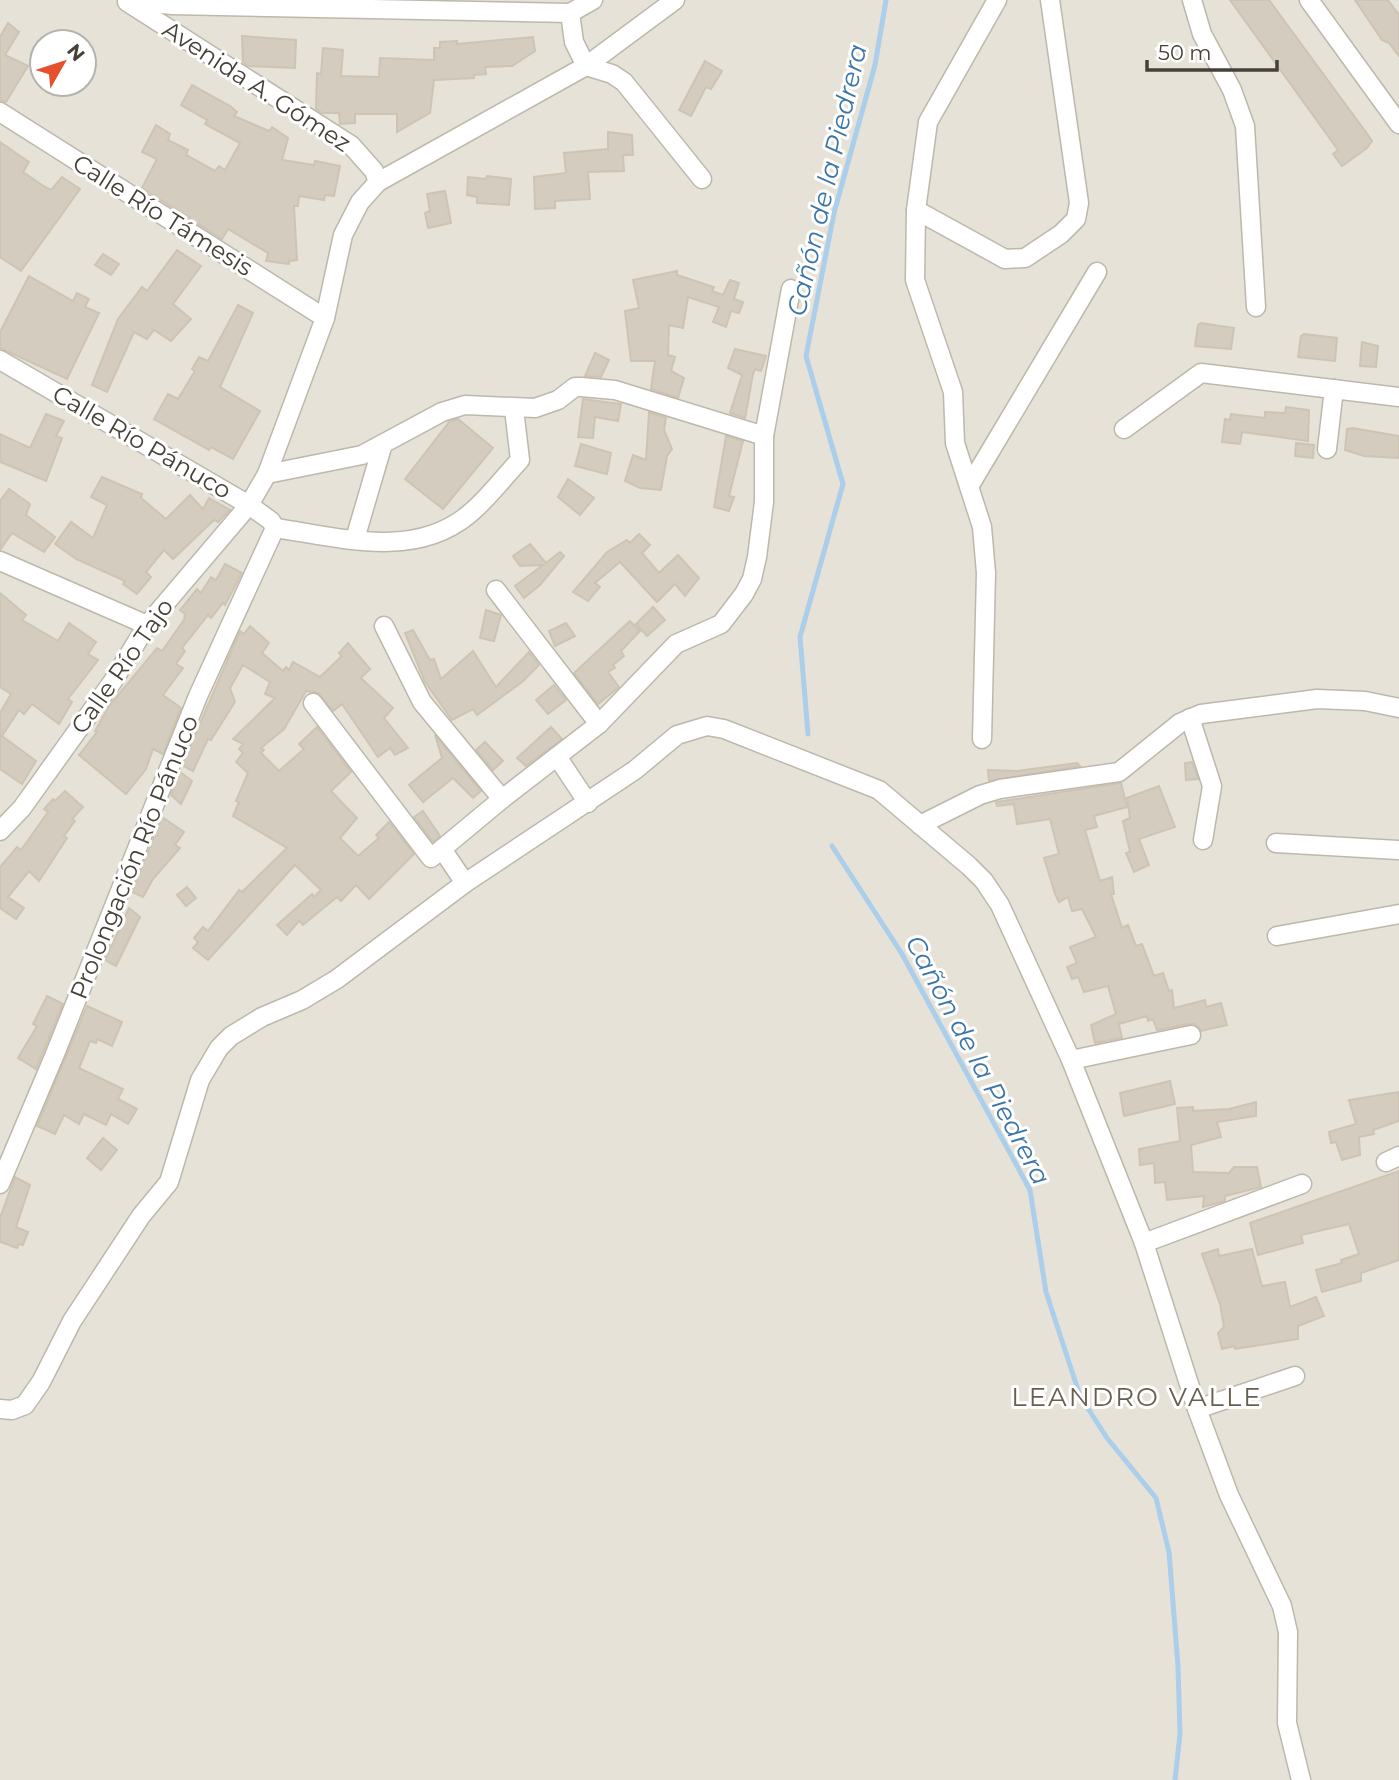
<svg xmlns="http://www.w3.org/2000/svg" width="1399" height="1780" viewBox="0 0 1399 1780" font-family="Montserrat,sans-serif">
<rect width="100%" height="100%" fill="#f3f0e9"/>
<path fill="#e6e2d7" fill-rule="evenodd" d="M0,0H1399V1780H0ZM42,42H84V84H42Z"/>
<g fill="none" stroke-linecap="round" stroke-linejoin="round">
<g stroke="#abceea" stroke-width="5">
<polyline points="808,734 800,637 843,484 806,356 834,213 875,65 886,0"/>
<polyline points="832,846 902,954 1030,1190 1046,1292 1080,1396 1107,1438 1156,1498 1169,1552 1178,1666 1180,1734 1175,1780"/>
</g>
</g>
<g fill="#d4ccbf" stroke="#cec4b3" stroke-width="2">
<polygon points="1230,0 1269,0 1368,135 1372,141 1367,148 1342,166 1333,154 1338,150"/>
<polygon points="1355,0 1388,0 1399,15 1399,56 1389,43 1382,40"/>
<polygon points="8,23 19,32 5,55 28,66 6,102 0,101 0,37"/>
<polygon points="242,36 296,40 295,68 248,66 243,62"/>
<polygon points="533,37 535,51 512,66 485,67 486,74 474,75 474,78 434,80 430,113 397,132 397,114 355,114 355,123 340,124 339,113 322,113 316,109 317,73 321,74 323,48 343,50 341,76 379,77 380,58 434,60 434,48 440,48 440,42 457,41 457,44"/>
<polygon points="705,61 722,71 711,89 706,87 691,116 679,110"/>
<polygon points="192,85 230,106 237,112 234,116 269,131 272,127 288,138 282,160 314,165 315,161 340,166 334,196 325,195 324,200 299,196 298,206 294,206 297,260 289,261 289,264 266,261 268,253 228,229 222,239 142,188 157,159 142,152 156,125 170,134 168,140 188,150 186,155 215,171 219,166 225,170 240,143 205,124 207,120 181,105"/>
<polygon points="608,132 632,135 633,155 623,155 624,171 588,172 590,199 555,201 555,208 535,209 534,177 566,173 564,153 608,149"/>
<polygon points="0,142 29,162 23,172 45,187 51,190 62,177 80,189 21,271 0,257"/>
<polygon points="487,176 511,179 509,205 477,203 477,197 467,195 468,177 486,179"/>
<polygon points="445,191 451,223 428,228 425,213 430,211 427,194"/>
<polygon points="177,250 201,266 173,304 191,319 171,341 154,330 147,339 134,332 107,392 92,385 118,319 142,287 147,291"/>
<polygon points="103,254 119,264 111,275 95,265"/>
<polygon points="677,271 677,275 714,287 712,291 723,295 730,280 739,283 734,299 743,302 739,313 731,311 726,327 713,322 719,307 688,297 683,328 669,325 668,355 675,357 671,371 684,378 678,398 651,389 655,361 631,361 625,311 639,308 633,280"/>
<polygon points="29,276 73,301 77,293 89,299 85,307 99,313 67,379 0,348 0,332"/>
<polygon points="238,305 253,313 220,387 260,411 233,459 211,447 209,450 154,419 168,394 178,399 195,371 192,369 199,357 208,361"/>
<polygon points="1201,323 1234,328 1231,349 1195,346 1198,325"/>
<polygon points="1304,334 1337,338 1335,361 1298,357 1301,336"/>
<polygon points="1362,342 1378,346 1376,367 1360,366"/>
<polygon points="735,349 766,356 761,371 755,369 753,374 745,418 730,413 742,375 728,368"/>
<polygon points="595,353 609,360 601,377 585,376"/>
<polygon points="583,399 621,404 618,421 595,417 593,438 578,437"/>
<polygon points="1286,407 1309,410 1308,441 1242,432 1240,444 1222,442 1225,419 1230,420 1231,414 1265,418 1265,412 1285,413"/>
<polygon points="649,412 666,418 664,430 672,449 667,456 661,490 640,488 625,481 633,455 646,460"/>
<polygon points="46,414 64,421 56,436 62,438 46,481 0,462 0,434 30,448"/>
<polygon points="458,419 493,448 443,509 405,479 450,421"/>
<polygon points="1352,428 1399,436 1399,458 1364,456 1345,450 1347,429"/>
<polygon points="726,436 743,441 729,496 734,497 729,511 714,507"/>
<polygon points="1296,443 1314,445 1313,458 1295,456"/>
<polygon points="581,444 611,453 607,474 575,466"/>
<polygon points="102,477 142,494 141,498 166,519 190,495 203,509 209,498 230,510 218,522 214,520 173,559 164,550 146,572 151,577 137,594 123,584 125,581 76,559 55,544 71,522 93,538 107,505 91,497"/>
<polygon points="568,479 594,498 580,515 558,497"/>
<polygon points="9,489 30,504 26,515 55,537 44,552 12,533 0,550 0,501"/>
<polygon points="639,534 650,545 642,553 659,573 678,555 699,578 685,596 675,584 657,602 620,562 595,583 600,587 588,601 573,592 607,552 627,540 630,543"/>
<polygon points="530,544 546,563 560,552 564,556 540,585 524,598 515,586 543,565 520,566 513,556"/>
<polygon points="225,564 242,573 225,605 223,603 211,618 208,615 182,648 185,651 176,664 183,668 163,695 181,708 163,754 153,749 146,769 126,794 79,755 97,732 95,731 109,706 157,648 162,651 184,620 185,614 180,610 197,589 201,593 211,577 216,580"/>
<polygon points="0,593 26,615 22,620 58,641 69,623 96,642 88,654 98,660 68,699 72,702 59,724 32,704 24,714 19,710 2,736 36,761 22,784 0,769 0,713 11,694 0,687"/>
<polygon points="653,607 665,620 647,636 636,624"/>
<polygon points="486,610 501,615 494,641 480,638"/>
<polygon points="630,621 640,631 621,651 624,656 613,665 615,668 608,672 619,687 598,704 574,673"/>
<polygon points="566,623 575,636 555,646 549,631"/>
<polygon points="250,626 269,643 262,653 283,671 286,667 289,670 293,662 320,677 342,656 339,653 348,643 370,669 361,678 393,708 384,718 408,748 395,755 390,748 378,757 342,704 333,711 318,693 306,691 284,729 261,748 264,750 261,753 279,771 304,749 299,744 317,727 351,772 331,791 357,818 340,838 358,856 379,838 376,835 389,822 414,854 369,899 356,885 341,901 337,897 303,925 299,921 287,935 277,925 312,894 314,897 321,890 295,865 208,960 193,948 198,942 194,938 203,927 208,931 239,890 242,892 287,848 233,816 239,802 236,801 248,773 236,762 243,753 239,749 243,744 233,739 275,698 265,694 270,682 243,665 230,688 235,702 211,740 208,739 193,771 182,765 240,631 244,634"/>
<polygon points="413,630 430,660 434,659 441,679 473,651 496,687 529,652 539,665 522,682 477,715 473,709 452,720 425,682 405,633"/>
<polygon points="554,685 566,700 548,714 536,700"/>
<polygon points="551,727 562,739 526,766 517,758"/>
<polygon points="435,735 481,791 473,798 453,778 423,802 409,785 442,758"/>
<polygon points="485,742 503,761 493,770 476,750"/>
<polygon points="1192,762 1198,779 1186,780 1185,763"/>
<polygon points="1077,763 1080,766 989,781 988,770 1017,771"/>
<polygon points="180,772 192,781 181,804 171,795"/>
<polygon points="1121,783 1127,807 1094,816 1097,827 1085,830 1100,881 1112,877 1114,894 1111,894 1122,928 1128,925 1136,946 1142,944 1154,976 1163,973 1169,991 1172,990 1174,1008 1205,1000 1206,1007 1221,1003 1227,1025 1201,1031 1195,1024 1189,1024 1157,1030 1153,1019 1148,1021 1147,1016 1119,1024 1118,1021 1122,1038 1095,1043 1091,1025 1116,1014 1108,986 1084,992 1078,977 1072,979 1067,967 1077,963 1070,947 1096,937 1082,909 1072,911 1068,897 1059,902 1055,894 1044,858 1059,854 1050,819 1017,824 1014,804 997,806 996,802"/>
<polygon points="1159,786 1175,827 1139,839 1149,865 1134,872 1126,853 1130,852 1123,821 1130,818 1127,798"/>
<polygon points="65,791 83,807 72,819 75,821 64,836 67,838 39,881 29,871 8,897 24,908 16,919 0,908 0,867 17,847 21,850 48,812 44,809 53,799 55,801"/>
<polygon points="423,811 440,836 433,842 414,817"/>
<polygon points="162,817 184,832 175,845 180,848 153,879 143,897 132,892"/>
<polygon points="187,887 196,898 186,906 177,895"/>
<polygon points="129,908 140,917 116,966 105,960"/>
<polygon points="47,996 63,1004 36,1069 18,1058 37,1026 33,1024"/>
<polygon points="87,1006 122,1022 112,1046 97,1039 96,1043 90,1041 79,1068 123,1089 118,1099 137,1109 128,1124 111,1114 106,1125 84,1114 79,1124 64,1115 55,1134 37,1126"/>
<polygon points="1170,1081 1175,1104 1124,1116 1120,1093"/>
<polygon points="1399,1092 1399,1121 1373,1130 1374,1134 1359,1137 1360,1155 1342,1160 1336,1142 1331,1143 1329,1132 1356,1124 1349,1100"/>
<polygon points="1256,1102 1256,1116 1217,1122 1221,1137 1191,1145 1193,1172 1229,1173 1234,1167 1257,1167 1261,1187 1225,1196 1225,1201 1203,1207 1204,1196 1167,1200 1165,1182 1155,1183 1154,1163 1140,1165 1139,1149 1180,1141 1177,1108 1193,1107 1193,1111 1229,1109"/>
<polygon points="103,1138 117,1150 101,1170 87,1158"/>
<polygon points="1399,1171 1399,1260 1361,1273 1361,1281 1322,1292 1316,1270 1342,1263 1341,1260 1359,1254 1349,1224 1301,1235 1303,1243 1258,1255 1250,1223"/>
<polygon points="15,1177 30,1185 16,1227 28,1232 23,1245 19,1244 17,1248 0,1242 0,1218"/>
<polygon points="1218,1249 1219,1256 1252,1249 1262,1286 1285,1282 1290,1307 1316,1297 1324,1316 1298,1326 1298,1339 1235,1349 1234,1346 1222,1349 1218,1333 1224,1327 1220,1304 1202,1254"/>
</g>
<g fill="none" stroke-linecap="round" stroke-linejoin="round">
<g stroke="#beb8ac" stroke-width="21">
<g id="minor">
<polyline points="129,0 172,5 570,13 593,0"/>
<polyline points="1192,0 1202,34 1232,90 1245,126 1256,307"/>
<polyline points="1309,0 1399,124"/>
<polyline points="127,2 351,145 374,171 378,182"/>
<polyline points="570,13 574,42 586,66 612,74 624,82 702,179"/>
<polyline points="0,112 325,318"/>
<polyline points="916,210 1005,259 1025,258 1061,234 1076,219 1079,203 1050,0"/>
<polyline points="0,360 249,505 271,521 275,528 198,696 55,1054 0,1184"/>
<polyline points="1124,429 1201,373 1399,397"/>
<polyline points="1327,449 1334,389"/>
<polyline points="267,474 362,455 442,412 465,405 535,408 558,400 575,387 581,387 615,390 764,436"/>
<polyline points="970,485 1097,272"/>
<path d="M275,528C338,537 413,560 468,515C487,500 503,478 520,460L514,409"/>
<polyline points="355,539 382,447"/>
<polyline points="0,561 147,625"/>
<polyline points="496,590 599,724"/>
<polyline points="384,626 422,702 502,799"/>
<polyline points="313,703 431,858 502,799 599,724 676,644 721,624 744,594 752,579 757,557 764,502 764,436 791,289"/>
<polyline points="1190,718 1212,786 1203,840"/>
<polyline points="982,739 986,573 982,527 955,443 953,392 915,280 916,210 928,122 997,0"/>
<polyline points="558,758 588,803"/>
<polyline points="920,825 980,795 1000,789 1119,772 1180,723 1201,714 1317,699 1365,701 1399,708"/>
<polyline points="0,831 22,808 113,681 147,625 249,505 267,474 325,318 343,235 360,202 378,182 586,66 675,0"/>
<polyline points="1276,843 1398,850"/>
<polyline points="442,849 465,883"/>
<polyline points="1277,936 1399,914"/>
<polyline points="1071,1060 1191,1035"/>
<polyline points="1386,1162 1399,1156"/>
<polyline points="1144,1243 1302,1184"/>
<polyline points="0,1409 12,1410 25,1405 41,1382 72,1321 141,1216 169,1182 200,1080 219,1048 231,1036 262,1017 302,1000 337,979 465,883 635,770 677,735 707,726 724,729 879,790 969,866 984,881 1000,905 1071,1060 1144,1243 1197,1409 1229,1495 1282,1606 1288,1632 1287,1723 1301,1780"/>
<polyline points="1197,1409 1295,1376"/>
</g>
</g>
<use href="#minor" stroke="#fff" stroke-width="18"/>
</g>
<g text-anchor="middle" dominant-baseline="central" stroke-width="6" stroke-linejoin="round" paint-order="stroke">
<g font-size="24" fill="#464138" stroke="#fff">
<text transform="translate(257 86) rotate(33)">Avenida A. Gómez</text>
<text transform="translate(163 215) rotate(32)">Calle Río Támesis</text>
<text transform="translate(142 442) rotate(30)">Calle Río Pánuco</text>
<text transform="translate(122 666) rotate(-55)">Calle Río Tajo</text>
<text transform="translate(134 857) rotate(-68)">Prolongación Río Pánuco</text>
</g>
<g font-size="26" font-style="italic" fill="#3a75a9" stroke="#fff">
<text transform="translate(827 180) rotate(-77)">Cañón de la Piedrera</text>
<text transform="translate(978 1060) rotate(62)">Cañón de la Piedrera</text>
</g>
<g font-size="26" letter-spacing="2" fill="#685f50" stroke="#fff">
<text x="1137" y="1397">LEANDRO VALLE</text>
</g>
</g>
<g transform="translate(63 63) rotate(51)"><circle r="33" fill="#ffffff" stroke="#b5b3af" stroke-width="2"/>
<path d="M0-5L12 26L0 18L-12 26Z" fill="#e7502c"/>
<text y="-10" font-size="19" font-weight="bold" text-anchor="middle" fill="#464138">N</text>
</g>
<path d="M1147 60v10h130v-10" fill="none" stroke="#464138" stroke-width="3.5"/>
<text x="1158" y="60" font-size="21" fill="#464138" stroke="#ffffff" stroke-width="5" paint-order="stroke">50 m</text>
</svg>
